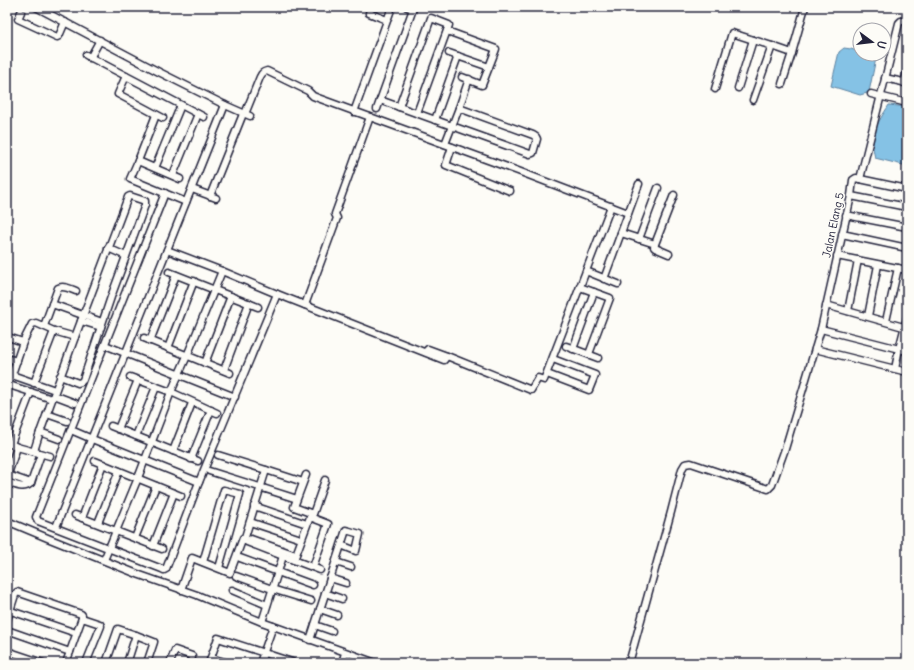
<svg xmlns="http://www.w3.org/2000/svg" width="914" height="670" viewBox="0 0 914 670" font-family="Delius,sans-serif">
<rect width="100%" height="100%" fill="#fdfcf7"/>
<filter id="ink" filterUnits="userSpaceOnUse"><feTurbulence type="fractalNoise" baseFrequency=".025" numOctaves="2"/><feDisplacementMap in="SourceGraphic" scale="8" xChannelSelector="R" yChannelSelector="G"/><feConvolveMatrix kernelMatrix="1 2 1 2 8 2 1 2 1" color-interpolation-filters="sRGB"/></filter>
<g filter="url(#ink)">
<g fill="#85c2e5" stroke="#5d82a1">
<polygon points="844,48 851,49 860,52 860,54 866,54 876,58 869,92 867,93 860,95 831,86 839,52"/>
<path d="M889,105L907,107V166L875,158C869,134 877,124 889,105Z"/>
</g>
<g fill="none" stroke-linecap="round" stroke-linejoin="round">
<polyline stroke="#85c2e5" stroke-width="8" points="906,7 907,7"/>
<g stroke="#22223b" stroke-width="9">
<g id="minor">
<polyline points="36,7 159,72 225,105 250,116"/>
<polyline points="371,7 369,13 387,20"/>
<polyline points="21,12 18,19 57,37 59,36 65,22"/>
<polyline points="447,31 496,49 482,85 462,77"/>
<polyline points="772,46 792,53 805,7"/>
<polyline points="449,53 489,67"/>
<polyline points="86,55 204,117"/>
<polyline points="90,58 100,40"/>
<polyline points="126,76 118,94 163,118"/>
<polyline points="885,78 907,83"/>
<polyline points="904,83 907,72"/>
<polyline points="782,84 792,53"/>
<polyline points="738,88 753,40"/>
<polyline points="715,89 732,33 772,46 753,100"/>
<polyline points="871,94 907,103"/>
<polyline points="380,100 452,126 459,108 533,135 536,137 537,139 533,153 530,154 452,126 445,144"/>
<polyline points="399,107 431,18 449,25 417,113"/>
<polyline points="459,108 469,79"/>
<polyline points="377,109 413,9 407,7"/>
<polyline points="354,112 392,7"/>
<path d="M245,114L260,77C262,73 263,72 267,71L308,91L313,96L318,98L518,171L628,213"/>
<polyline points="156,115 138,161 130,179 186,202"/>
<polyline points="435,120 458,56"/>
<polyline points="452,147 446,165 510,191"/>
<polyline points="138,161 180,179"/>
<polyline points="155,168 181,105"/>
<polyline points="173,175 198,114"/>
<polyline points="860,179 899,23 901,21 907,21"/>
<polyline points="192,189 216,198"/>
<polyline points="165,193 36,517 38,521 162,569 164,570 166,569 199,482 277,294"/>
<polyline points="210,196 243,114"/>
<polyline points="851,196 907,207"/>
<polyline points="611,206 586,271 618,284"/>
<polyline points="846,215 907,227"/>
<polyline points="621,233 655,244 654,247 655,248 669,254"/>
<polyline points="842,234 907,248"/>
<polyline points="639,239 658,188"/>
<polyline points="655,244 674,195"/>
<polyline points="108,248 126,256"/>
<polyline points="167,250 222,271 277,294 444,360 447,356 531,390 538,378 544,380 586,271"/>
<polyline points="837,256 907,270"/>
<polyline points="169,272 258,307"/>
<polyline points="604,279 639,184"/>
<polyline points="580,287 610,298 589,354"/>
<polyline points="52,304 102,322"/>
<polyline points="305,305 337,218 335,214 370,117"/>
<polyline points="826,305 907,328"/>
<polyline points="848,311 858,260"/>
<polyline points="868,316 878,265"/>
<polyline points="81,321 101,327"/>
<polyline points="886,321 898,268"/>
<path d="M44,326L58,288C63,285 71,289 76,291"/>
<polyline points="821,329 907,351"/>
<polyline points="11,338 23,342"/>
<polyline points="144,338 230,373"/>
<polyline points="150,341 176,275"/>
<polyline points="105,345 235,397"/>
<polyline points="566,346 598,358"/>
<polyline points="168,348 194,281"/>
<polyline points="573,349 594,292"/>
<polyline points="815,349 907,372"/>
<polyline points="425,352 428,349 447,356"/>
<polyline points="7,358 17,361"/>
<polyline points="205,363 231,296"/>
<polyline points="895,369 899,349 907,318"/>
<polyline points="224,370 249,303"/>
<polyline points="547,374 589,390 595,375 553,359"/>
<polyline points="12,375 55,390"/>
<polyline points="130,377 171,392 217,413"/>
<polyline points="34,383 54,331"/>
<polyline points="9,385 52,399"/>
<polyline points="7,389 23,342 32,324 36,323 54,331 75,337"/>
<polyline points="54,395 75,403"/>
<polyline points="47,414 67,421"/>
<polyline points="111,426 198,461"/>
<polyline points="118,429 138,380"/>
<polyline points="71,430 92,439 199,482"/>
<polyline points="40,432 59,439"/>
<polyline points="136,436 156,387"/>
<polyline points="7,442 17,447 50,456"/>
<polyline points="11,444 31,392"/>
<polyline points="34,451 38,438 75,337 128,197 130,196 145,201 145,205 111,297 83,380 81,382 78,383 60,376"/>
<polyline points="173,451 192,403"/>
<polyline points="191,459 211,410"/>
<polyline points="95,461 181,496"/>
<polyline points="266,470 300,481"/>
<polyline points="209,471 294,498"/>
<polyline points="306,475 294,507 313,514 325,480"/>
<polyline points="7,477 17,447"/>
<path d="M7,482C16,485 23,490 31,483L8,475"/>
<polyline points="31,483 41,454"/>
<polyline points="254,506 304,523"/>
<polyline points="75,515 162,549"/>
<polyline points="82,518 103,464"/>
<polyline points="7,521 50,539 140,575 197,595 262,622 376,663"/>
<polyline points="250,522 298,538"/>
<polyline points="98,523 119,471"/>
<polyline points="56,527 225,105"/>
<polyline points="135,538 156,486"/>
<polyline points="251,539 293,554"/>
<polyline points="247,542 283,556 262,622"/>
<polyline points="153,546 174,493"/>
<polyline points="283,556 320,570"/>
<polyline points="240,558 313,585"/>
<polyline points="104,560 138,478 171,392 187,356 222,271"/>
<polyline points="294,560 310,517 328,524 313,567"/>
<polyline points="203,562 224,490 240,494 219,568"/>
<polyline points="336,562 351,567"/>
<polyline points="236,576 272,589 311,601"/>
<polyline points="330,578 346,583"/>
<polyline points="181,590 192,558 230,573 243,538 245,537 266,470 218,455"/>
<polyline points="232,590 267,605"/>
<polyline points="325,593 342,599"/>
<polyline points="320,609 337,615"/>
<polyline points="11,611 76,633"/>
<polyline points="82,618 100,624 101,626 86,663"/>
<polyline points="7,620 15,595 17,592 81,614 82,615 82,618 66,663"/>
<polyline points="315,625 332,631"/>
<polyline points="7,630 70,652"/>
<path d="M310,640C322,603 334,566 346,530L360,534L356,551L341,545"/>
<polyline points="7,651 43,663"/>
<polyline points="211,658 228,663"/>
<polyline points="106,663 118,629 136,635"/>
<polyline points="127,663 136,635 154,642 147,663"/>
<polyline points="170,663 175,650 192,656 192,657 191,663"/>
<polyline points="209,663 218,638 292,662 293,663"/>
<polyline points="260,663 273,626"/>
<polyline points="342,663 345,653"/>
<polyline points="629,663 671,512 682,469 685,464 691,463 768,489 772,485 785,449 821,329 851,196 853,180 856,178 860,179 907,189"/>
</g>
</g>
<use href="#minor" stroke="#fdfcf7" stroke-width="6"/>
</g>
</g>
<g text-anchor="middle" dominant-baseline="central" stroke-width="3" stroke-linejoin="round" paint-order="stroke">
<g font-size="11" fill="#22223b" stroke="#fdfcf7">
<text transform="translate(833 225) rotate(-78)">Jalan Elang 5</text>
</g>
</g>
<rect width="914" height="670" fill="none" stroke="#fdfcf7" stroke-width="24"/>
<rect x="12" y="12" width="890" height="646" fill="none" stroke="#22223b" stroke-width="1.5" filter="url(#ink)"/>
<g transform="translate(872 42) rotate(105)"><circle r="19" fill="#fdfcf7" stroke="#a5a5ac"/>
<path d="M0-3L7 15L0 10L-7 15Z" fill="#22223b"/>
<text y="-6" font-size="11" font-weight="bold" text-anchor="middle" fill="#22223b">U</text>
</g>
</svg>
